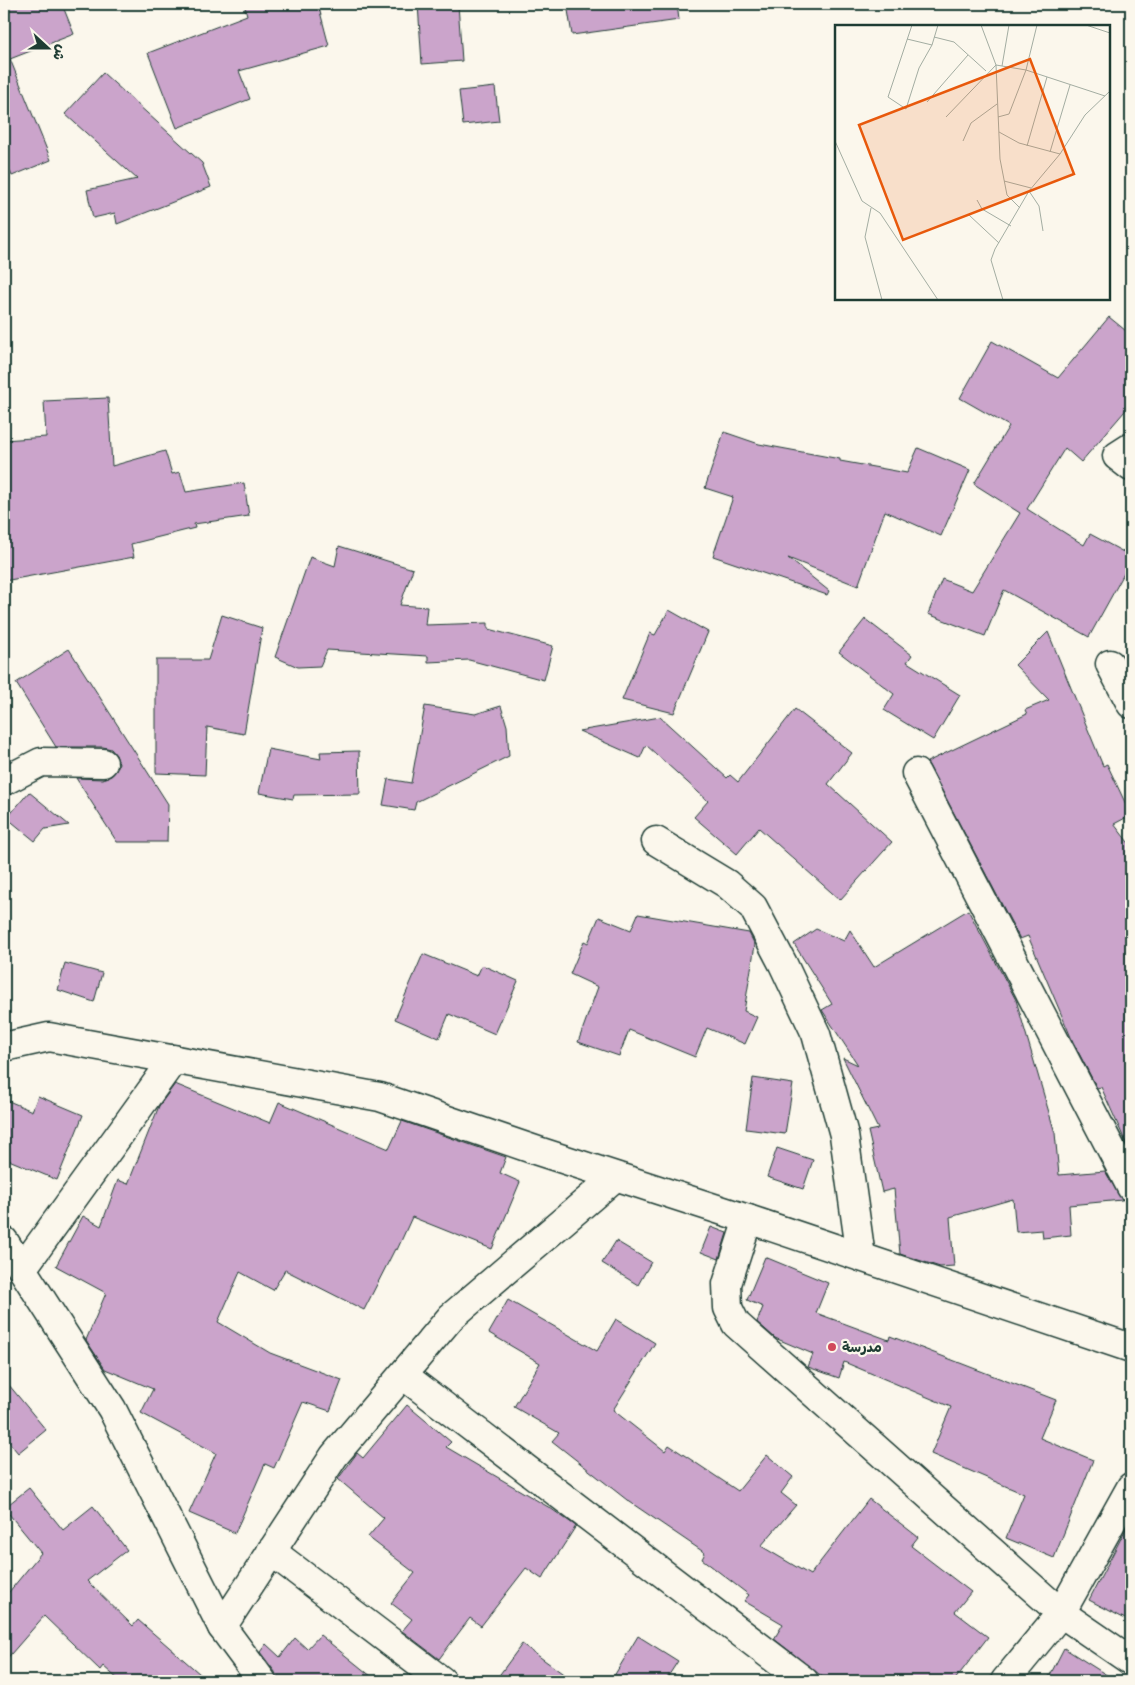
<svg xmlns="http://www.w3.org/2000/svg" width="1135" height="1685" viewBox="0 0 1135 1685" font-family="'Comic Neue','Playpen Sans Arabic',sans-serif">
<rect width="100%" height="100%" fill="#fbf7ec"/>
<filter id="ink" filterUnits="userSpaceOnUse"><feTurbulence type="fractalNoise" baseFrequency=".02" numOctaves="2"/><feDisplacementMap in="SourceGraphic" scale="10" xChannelSelector="R" yChannelSelector="G"/><feConvolveMatrix kernelMatrix="1 2 1 2 8 2 1 2 1" color-interpolation-filters="sRGB"/></filter>
<g filter="url(#ink)">
<g fill="#cba4cb" stroke="#1f3d34">
<polygon points="4,4 62,4 74,34 10,59 51,160 12,176 4,156"/>
<polygon points="244,4 318,4 329,46 239,71 250,99 177,128 148,53 247,15"/>
<polygon points="418,4 458,4 462,61 422,64"/>
<polygon points="567,4 677,4 679,20 572,35"/>
<polygon points="103,73 202,163 211,187 117,224 115,213 93,218 87,190 137,179 65,114"/>
<polygon points="495,87 499,121 463,125 459,91"/>
<polygon points="1109,317 1131,335 1131,404 1081,462 1065,448 1027,509 1084,545 1090,534 1131,556 1131,561 1089,637 1004,590 985,636 928,614 942,579 972,591 1020,513 974,484 1009,426 960,398 992,341 1058,378"/>
<polygon points="108,398 112,466 165,451 172,474 180,472 186,492 244,483 249,516 194,524 195,528 131,544 134,557 4,581 4,440 46,437 44,401"/>
<polygon points="724,432 759,444 840,459 840,461 907,473 918,448 970,470 941,536 885,511 858,586 788,558 829,591 827,595 713,556 733,497 705,488"/>
<polygon points="339,546 413,569 400,605 427,607 425,625 488,623 488,629 553,646 544,680 469,660 428,662 428,656 327,650 320,666 298,667 275,657 310,557 335,566"/>
<polygon points="669,610 708,632 674,713 622,700 650,633 655,635"/>
<polygon points="222,615 262,628 244,734 207,727 205,775 156,773 156,660 208,660"/>
<polygon points="865,619 912,655 907,662 960,695 933,740 884,710 894,694 839,652"/>
<polygon points="1048,632 1103,766 1107,764 1131,815 1114,824 1131,846 1131,1154 1101,1087 1097,1088 1073,1042 1028,936 1020,939 927,762 1027,714 1025,710 1049,700 1015,665"/>
<polygon points="69,649 168,804 167,842 117,842 76,778 103,779 111,776 116,771 119,764 116,755 111,749 103,747 56,747 16,683"/>
<polygon points="425,706 475,714 501,706 507,726 509,756 416,802 414,810 383,805 388,779 411,783"/>
<polygon points="795,709 852,753 828,784 892,842 840,900 759,828 737,854 694,817 708,801 646,745 640,758 579,731 660,717 727,778 730,775 738,782"/>
<polygon points="268,749 321,759 320,752 359,751 360,794 294,795 293,799 259,793"/>
<polygon points="29,792 69,825 45,829 35,841 7,818"/>
<polygon points="968,910 1016,1000 1055,1133 1059,1175 1105,1171 1122,1200 1069,1205 1071,1235 1043,1238 1042,1230 1016,1232 1013,1199 950,1217 954,1266 940,1267 900,1254 894,1189 882,1192 868,1131 878,1129 843,1058 858,1065 822,1010 832,1004 794,944 816,929 844,941 850,930 874,967"/>
<polygon points="638,914 749,933 755,945 744,1011 757,1017 745,1044 707,1028 695,1057 629,1030 619,1056 578,1042 598,987 570,974 584,941 588,943 599,917 631,930"/>
<polygon points="423,954 477,976 482,965 518,981 495,1034 449,1014 439,1038 395,1019"/>
<polygon points="65,963 102,973 94,1002 58,990"/>
<polygon points="753,1078 793,1084 785,1134 746,1129"/>
<polygon points="175,1084 270,1123 279,1102 389,1149 402,1121 506,1157 500,1173 520,1182 492,1249 412,1217 397,1250 395,1249 364,1310 285,1270 273,1290 240,1272 218,1322 270,1353 342,1380 330,1411 303,1402 274,1468 265,1464 235,1533 189,1513 216,1453 141,1413 153,1389 105,1369 86,1340 106,1293 56,1266 83,1216 101,1226 118,1180 128,1184 159,1106"/>
<polygon points="38,1096 83,1115 57,1180 4,1158 4,1099 32,1111"/>
<polygon points="777,1148 813,1160 803,1189 767,1177"/>
<polygon points="711,1227 727,1233 719,1259 701,1252"/>
<polygon points="616,1241 651,1262 638,1285 602,1263"/>
<polygon points="765,1257 828,1283 816,1313 889,1340 890,1336 1056,1400 1040,1438 1093,1460 1054,1558 1006,1538 1024,1494 931,1454 951,1407 844,1362 839,1378 808,1367 813,1354 775,1338 757,1322 763,1307 747,1300"/>
<polygon points="508,1300 597,1351 616,1319 655,1343 613,1410 665,1451 669,1445 738,1491 767,1455 793,1477 781,1493 796,1505 761,1546 810,1575 869,1499 918,1537 911,1546 971,1592 955,1612 988,1637 954,1681 828,1681 774,1639 783,1624 744,1601 749,1595 702,1559 705,1553 627,1500 552,1441 559,1433 514,1407 540,1363 489,1333"/>
<polygon points="4,1379 46,1430 18,1453 4,1436"/>
<polygon points="407,1405 451,1442 446,1447 550,1508 576,1526 542,1579 526,1568 481,1626 470,1618 439,1659 402,1631 412,1619 391,1603 415,1573 368,1537 384,1518 338,1479 357,1453 363,1458"/>
<polygon points="29,1488 63,1530 93,1506 127,1550 87,1581 133,1626 138,1620 208,1681 120,1681 103,1666 100,1670 44,1616 4,1662 4,1598 41,1553 4,1508"/>
<polygon points="1131,1519 1131,1622 1089,1600"/>
<polygon points="320,1635 377,1681 277,1681 275,1672 260,1652 266,1644 280,1657 295,1638 307,1649"/>
<polygon points="638,1636 678,1661 665,1681 611,1681"/>
<polygon points="522,1644 573,1681 495,1681"/>
<polygon points="1064,1648 1116,1681 1047,1681"/>
</g>
<g fill="none" stroke-linecap="round" stroke-linejoin="round">
<g stroke="#1f3d34" stroke-width="31">
<g id="street">
<polyline points="1131,447 1117,456 1131,467"/>
<polyline points="1110,664 1131,704"/>
<polyline points="916,773 1131,1187"/>
<polyline points="4,781 41,762 103,763"/>
<polyline points="656,841 727,884 753,907 783,964 816,1034 844,1135 861,1257"/>
<polyline points="4,1047 49,1037 380,1097 538,1151 748,1219 1131,1348"/>
<polyline points="748,1219 727,1284 728,1308 736,1324 1061,1613 1131,1661"/>
<polyline points="4,1241 112,1409 222,1627 262,1681"/>
<polyline points="22,1269 174,1059"/>
<polyline points="403,1375 804,1681"/>
<polyline points="271,1551 442,1681"/>
<polyline points="222,1627 334,1456 451,1317 615,1177"/>
<polyline points="1005,1681 1061,1613 1131,1487"/>
</g>
</g>
<use href="#street" stroke="#fbf7ec" stroke-width="28"/>
</g>
</g>
<circle fill="#d1495b" stroke="#fbf7ec" stroke-width="2" cx="832" cy="1347" r="5"/>
<g text-anchor="middle" dominant-baseline="central" stroke-width="4.5" stroke-linejoin="round" paint-order="stroke">
<g font-size="14" font-weight="bold" fill="#1f3d34" stroke="#fbf7ec" text-anchor="start">
<text x="842" y="1347">مدرسة</text>
</g>
</g>
<g transform="translate(835 25)">
<rect width="275" height="275" fill="#fbf7ec"/>
<path fill="none" stroke="#a3ada2" stroke-width="1" d="M77,0L53,72L71,84L84,43L97,20M146,0L161,40L165,134L172,170L185,183M251,0L275,8M99,12L119,17L151,46M72,14L97,20L103,0M167,41L174,0M92,77L133,30M111,92L161,40L191,45L270,71M163,92L174,89L191,45L202,0M164,107L184,118L225,129M0,116L27,176L45,188L103,275M128,116L136,98L162,79M192,121L212,52M215,127L235,60M169,156L196,163M194,166L204,181L208,206M142,175L147,184L176,201M36,183L30,212L47,275M134,190L164,218M168,275L156,235L160,224L194,166L225,129L250,90L275,66"/>
<path fill="#e8590c" fill-opacity="0.15" stroke="#e8590c" stroke-width="2.5" d="M195,34L239,149L68,215L24,100Z"/>
<rect width="275" height="275" fill="none" stroke="#1f3d34" stroke-width="2.5"/>
</g>
<rect width="1135" height="1685" fill="none" stroke="#fbf7ec" stroke-width="20"/>
<rect x="10" y="10" width="1115" height="1665" fill="none" stroke="#1f3d34" stroke-width="2" filter="url(#ink)"/>
<g transform="translate(48 48) rotate(111)" stroke="#fbf7ec" stroke-width="4" paint-order="stroke">
<path d="M0-4L9 19L0 12L-9 19Z" fill="#1f3d34"/>
<text y="-8" font-size="14" font-weight="bold" text-anchor="middle" fill="#1f3d34">ش</text>
</g>
</svg>
